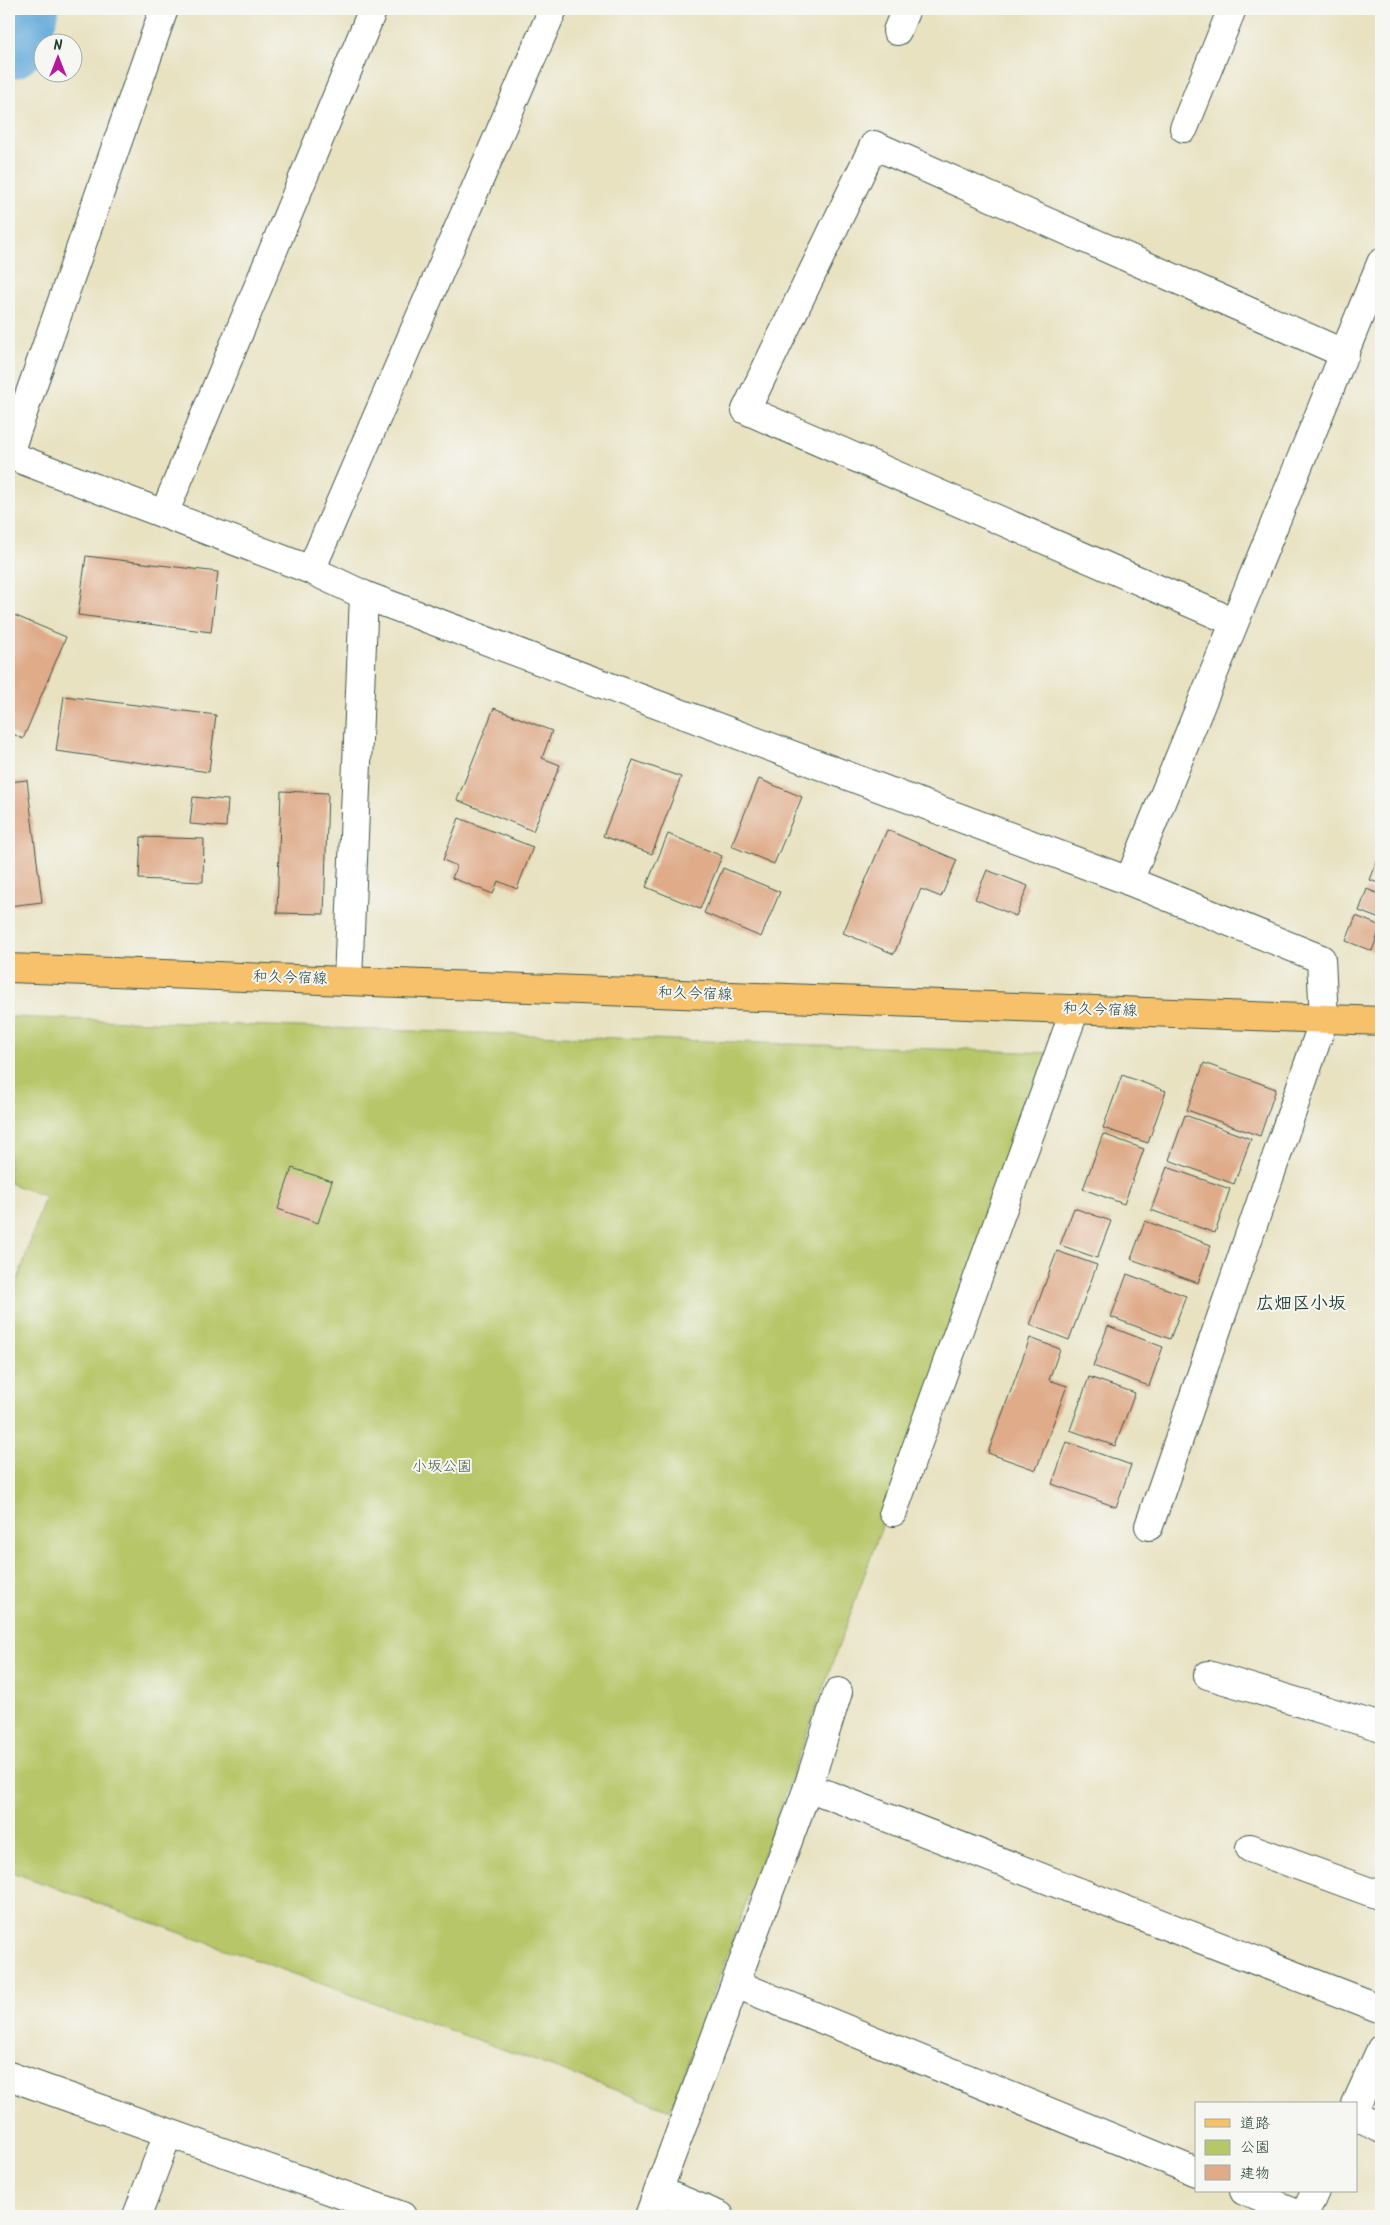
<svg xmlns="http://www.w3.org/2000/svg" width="1390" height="2225" viewBox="0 0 1390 2225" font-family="Kalam,'Klee One',sans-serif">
<rect width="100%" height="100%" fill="#f6f6f2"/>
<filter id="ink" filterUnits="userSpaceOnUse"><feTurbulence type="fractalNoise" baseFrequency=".02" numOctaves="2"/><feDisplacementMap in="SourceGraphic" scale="10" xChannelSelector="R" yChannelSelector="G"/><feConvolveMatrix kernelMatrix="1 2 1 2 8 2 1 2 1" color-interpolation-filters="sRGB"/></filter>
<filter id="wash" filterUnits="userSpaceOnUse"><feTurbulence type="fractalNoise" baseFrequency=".0096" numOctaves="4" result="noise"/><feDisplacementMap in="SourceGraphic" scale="20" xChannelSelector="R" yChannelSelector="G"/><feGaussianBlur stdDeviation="1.12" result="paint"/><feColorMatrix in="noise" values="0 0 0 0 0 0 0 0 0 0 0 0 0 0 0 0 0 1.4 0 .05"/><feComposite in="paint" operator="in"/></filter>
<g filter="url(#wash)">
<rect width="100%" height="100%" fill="#e8e2c1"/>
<polygon fill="#b7c668" stroke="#6b824e" points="9,1017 1053,1053 671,2110 9,1871 9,1308 45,1196 9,1183"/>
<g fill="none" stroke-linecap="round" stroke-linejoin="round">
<polyline stroke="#64aada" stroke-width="74" points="9,42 22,9"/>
</g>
<g id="blocks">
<g fill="#dfab89">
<polygon points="86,556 218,572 211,632 78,615"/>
<polygon points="9,613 66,637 23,739 9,732"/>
<polygon points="64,696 216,715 209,772 56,751"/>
<polygon points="494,708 552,731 542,758 560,765 533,831 457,800"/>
<polygon points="633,760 681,777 652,854 603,836"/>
<polygon points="759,779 802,797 774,864 731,846"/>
<polygon points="27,780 42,902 9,906 9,782"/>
<polygon points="281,791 328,793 324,914 277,913"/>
<polygon points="193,797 228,800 226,827 190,824"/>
<polygon points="459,818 533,847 517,889 498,881 493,894 452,878 457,866 443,860"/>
<polygon points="887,830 957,860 941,897 921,889 894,954 843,933"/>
<polygon points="668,834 722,856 700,909 646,887"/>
<polygon points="141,837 204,839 203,882 139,879"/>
<polygon points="1381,851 1381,884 1370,880"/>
<polygon points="723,868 780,892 761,937 704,913"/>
<polygon points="987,870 1028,886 1016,916 975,899"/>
<polygon points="1367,889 1381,895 1380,919 1359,911"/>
<polygon points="1356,916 1381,926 1372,951 1346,941"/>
<polygon points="1204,1063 1276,1089 1260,1136 1187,1110"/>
<polygon points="1122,1075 1166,1091 1148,1143 1103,1128"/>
<polygon points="1185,1115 1251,1139 1234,1184 1169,1160"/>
<polygon points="1103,1134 1144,1149 1124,1204 1083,1189"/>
<polygon points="1167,1167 1230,1189 1215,1233 1151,1210"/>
<polygon points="292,1168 332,1181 318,1223 278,1209"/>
<polygon points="1074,1208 1111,1221 1097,1258 1060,1245"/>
<polygon points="1145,1221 1211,1245 1198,1283 1131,1259"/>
<polygon points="1057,1251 1097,1265 1069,1340 1030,1325"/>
<polygon points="1127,1274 1186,1296 1170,1339 1111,1317"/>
<polygon points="1108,1326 1163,1347 1149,1386 1093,1366"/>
<polygon points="1030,1338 1060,1349 1049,1380 1067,1386 1036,1470 988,1453"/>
<polygon points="1089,1377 1135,1393 1115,1446 1070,1430"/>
<polygon points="1067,1442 1131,1465 1116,1507 1052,1484"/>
</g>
</g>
</g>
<g filter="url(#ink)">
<use href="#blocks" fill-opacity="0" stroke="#3d5649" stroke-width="1"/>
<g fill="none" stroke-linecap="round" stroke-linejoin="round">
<g stroke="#3d5649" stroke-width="30">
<g id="minor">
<polyline points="897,31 906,9"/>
<polyline points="1184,128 1232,9"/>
<polyline points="9,453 164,9"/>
<polyline points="9,455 311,570 364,595 1129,881 1321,959 1324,1019 1149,1526"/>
<polyline points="164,514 373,9"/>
<polyline points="311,570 553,9"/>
<polyline points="1234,622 746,410 874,145 1345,354"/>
<polyline points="1129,881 1381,263"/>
<polyline points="348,980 364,595"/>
<polyline points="893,1512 1075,1009"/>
<polyline points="1208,1675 1381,1727"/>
<polyline points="808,1787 1381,2009"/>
<polyline points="1250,1848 1381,1896"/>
<polyline points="736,1984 1196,2172"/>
<polyline points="9,2076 402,2216"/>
<polyline points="1356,2104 1381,2049"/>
<polyline points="1356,2115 1381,2129"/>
<polyline points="659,2191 720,2216"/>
<polyline points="1244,2191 1304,2216"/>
<polyline points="137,2216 168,2133"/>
<polyline points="649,2216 808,1787 838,1692"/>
<polyline points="1304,2216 1315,2191"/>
</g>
</g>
<g stroke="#3d5649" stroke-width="30">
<polyline id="major" points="9,968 1381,1021"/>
</g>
<use href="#minor" stroke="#fff" stroke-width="28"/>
<use href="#major" stroke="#f6c16b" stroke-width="28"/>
</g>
</g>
<g text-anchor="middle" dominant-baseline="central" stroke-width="4" stroke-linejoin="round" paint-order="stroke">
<g font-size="15" fill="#1f3d34" stroke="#f6f6f2">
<text transform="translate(290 978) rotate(2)">和久今宿線</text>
<text transform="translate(695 994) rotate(2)">和久今宿線</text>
<text transform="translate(1100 1010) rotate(2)">和久今宿線</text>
</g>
<g font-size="15" fill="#455f41" stroke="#f6f6f2">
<text x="442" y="1467">小坂公園</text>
</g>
<g font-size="18" font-weight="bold" fill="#1f3d34" stroke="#f6f6f2">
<text x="1301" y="1304">広畑区小坂</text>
</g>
</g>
<rect width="1390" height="2225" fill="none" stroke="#f6f6f2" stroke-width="30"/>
<rect x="1195" y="2102" width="162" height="90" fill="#f6f6f2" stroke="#a0aca6"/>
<rect x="1205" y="2119" width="25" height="8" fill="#f6c16b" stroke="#a0aca6"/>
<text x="1240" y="2128" font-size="15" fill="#1f3d34">道路</text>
<rect x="1205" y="2140" width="25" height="15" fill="#b7c668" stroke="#a0aca6"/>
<text x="1240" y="2152" font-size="15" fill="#1f3d34">公園</text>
<rect x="1205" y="2165" width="25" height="15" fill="#dfab89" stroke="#a0aca6"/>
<text x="1240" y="2178" font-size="15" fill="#1f3d34">建物</text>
<g transform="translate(58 58)"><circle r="24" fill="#f6f6f2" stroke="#a0aca6"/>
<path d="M0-4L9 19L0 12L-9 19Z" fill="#b5179e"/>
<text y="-8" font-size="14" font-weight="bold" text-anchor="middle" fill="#1f3d34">N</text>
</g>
</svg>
